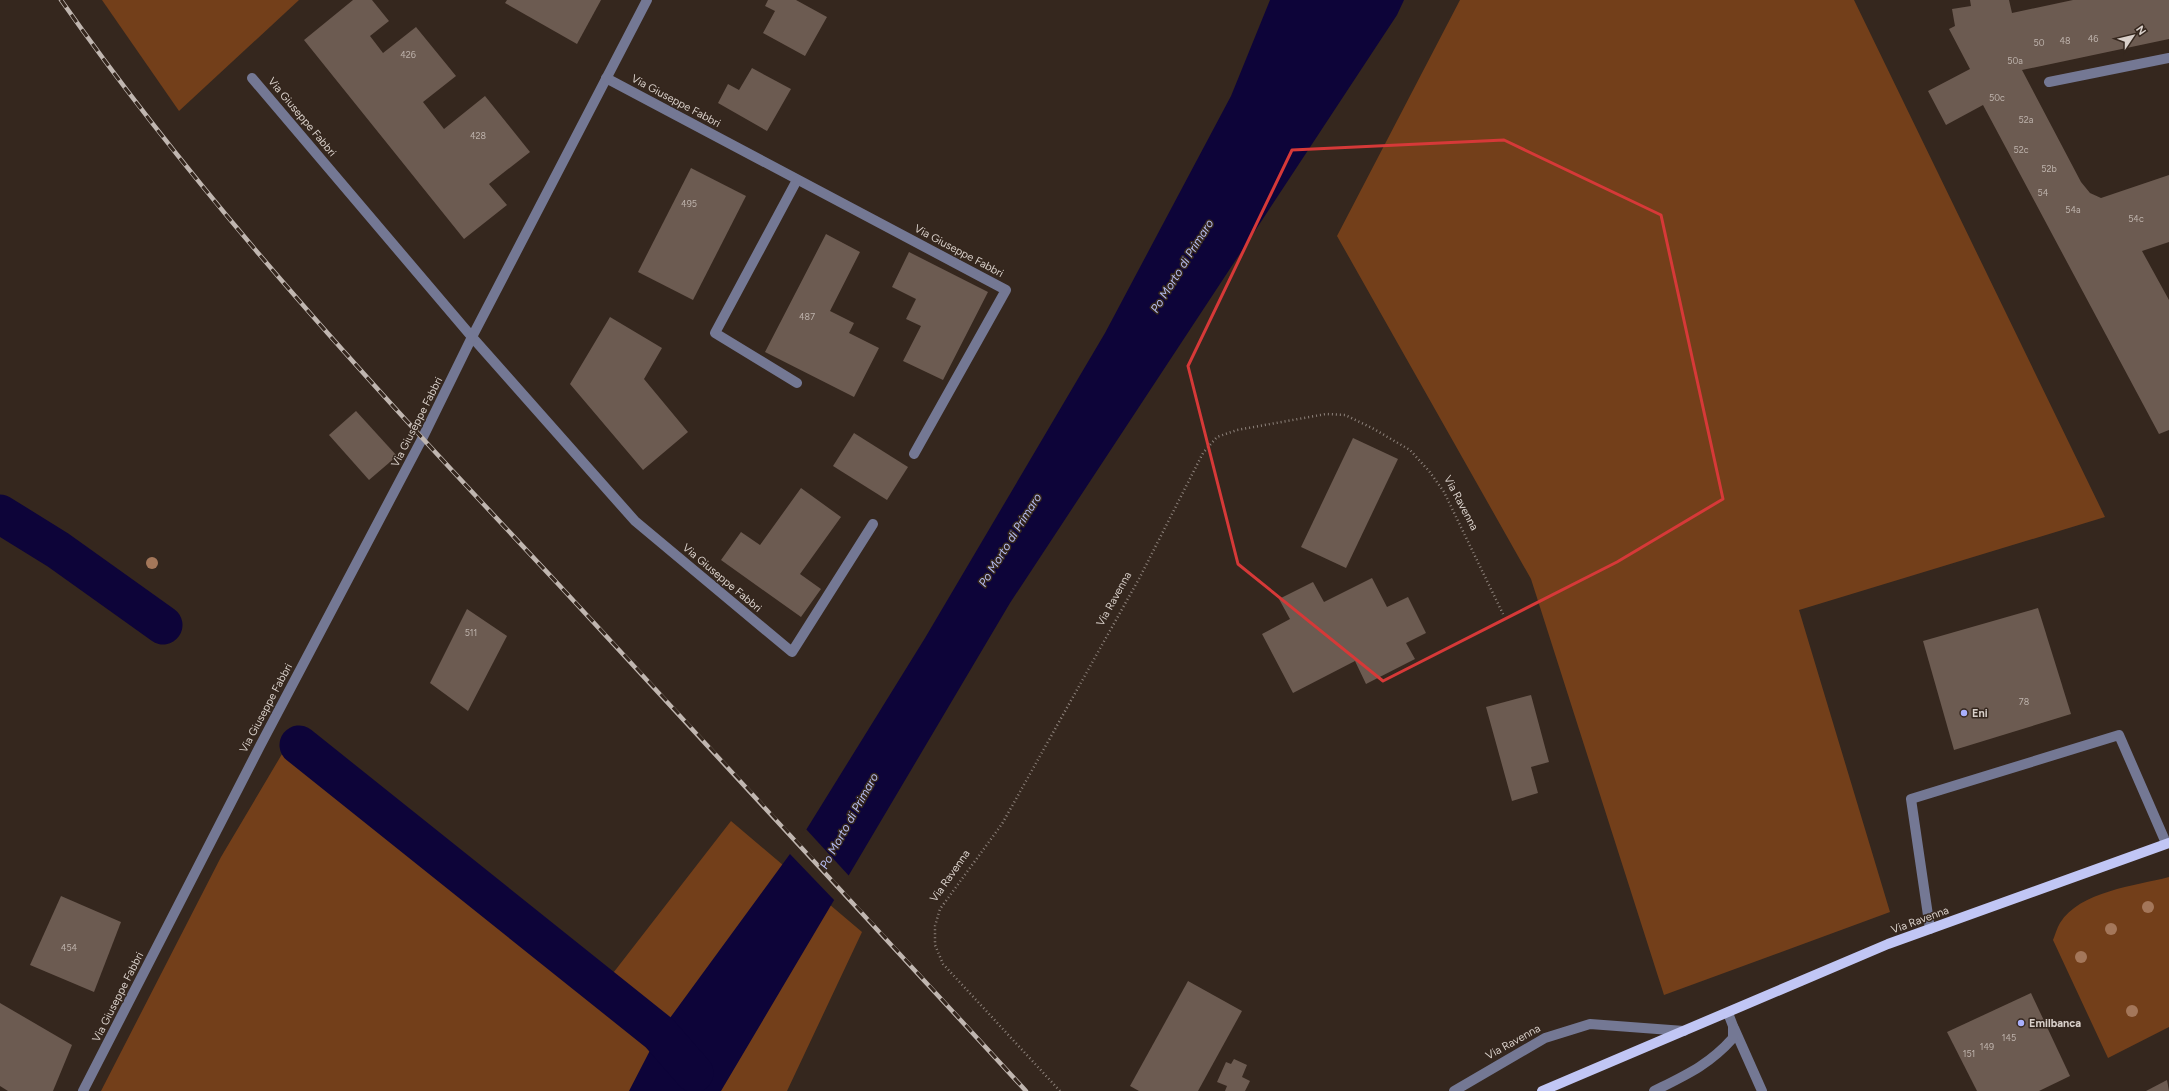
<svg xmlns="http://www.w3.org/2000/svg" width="2169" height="1091" viewBox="0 0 2169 1091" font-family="Figtree,sans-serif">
<rect width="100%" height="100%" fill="#35271e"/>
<g fill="#733f1a">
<polygon points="102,0 299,0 179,111"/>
<polygon points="1460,0 1854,0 2105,517 1799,610 1890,912 1664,995 1531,579 1337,236"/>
<polygon points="298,727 610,977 731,821 862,932 787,1091 101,1091 221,857"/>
<path d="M2169,877V1027L2108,1058L2053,940C2055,935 2057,928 2060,923C2080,891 2135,886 2169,877Z"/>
</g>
<polygon fill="#0d0439" points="1270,0 1404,0 1397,15 1010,603 721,1091 629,1091 659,1033 798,843 925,638 1105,333 1231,96"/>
<polygon fill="#35271e" points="805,828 850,877 836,902 789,853"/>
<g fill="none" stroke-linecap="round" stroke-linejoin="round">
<g stroke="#0d0439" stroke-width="39">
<polyline points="0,514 58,550 163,625"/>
<polyline points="299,745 659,1033 694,1073"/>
</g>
</g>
<g fill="#6c5b51">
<polygon points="353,0 372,0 389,21 370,36 383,53 416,27 456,76 423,102 444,129 485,96 530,152 489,184 507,205 464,239 304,40"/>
<polygon points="507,0 601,0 577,44 505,3"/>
<polygon points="768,0 796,0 827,17 805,56 763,33 775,11 765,6"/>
<polygon points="1970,0 2009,0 2012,13 2073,0 2169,0 2169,39 2022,70 2081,182 2090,193 2101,198 2169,175 2169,242 2142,251 2169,300 2169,430 2159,434 1983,105 1946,125 1928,91 1970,69 1949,29 1955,26 1952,9 1971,6"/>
<polygon points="752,68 791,89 767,131 718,103 728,84 739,90"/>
<polygon points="691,168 746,196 693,300 638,272"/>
<polygon points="826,234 860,252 830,311 854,323 849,333 879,348 854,397 765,352"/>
<polygon points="909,252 988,292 943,380 903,361 921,326 906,319 916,299 892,287"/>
<polygon points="610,317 662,348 644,379 688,432 643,470 570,384"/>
<polygon points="356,411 397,456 369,480 329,435"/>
<polygon points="854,433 908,467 887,500 833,466"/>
<polygon points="1353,438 1398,459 1346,568 1301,547"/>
<polygon points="801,488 841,517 800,574 821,589 801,617 721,560 741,532 760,545"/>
<polygon points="1372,578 1387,607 1408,597 1426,633 1406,643 1415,659 1366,684 1355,661 1293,693 1262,634 1290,619 1279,599 1313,582 1324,602"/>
<polygon points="2038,608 2071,714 1954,750 1923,641"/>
<polygon points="467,609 507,636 468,711 430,683"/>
<polygon points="1531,695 1549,762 1531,767 1538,793 1512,801 1486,707"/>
<polygon points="61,896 121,922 94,992 30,965"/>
<polygon points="1188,981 1242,1011 1198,1091 1139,1091 1130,1086"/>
<polygon points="2031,993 2070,1076 2039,1091 1977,1091 1947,1032"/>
<polygon points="0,1003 72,1045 53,1091 8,1091 0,1086"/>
<polygon points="1234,1059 1247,1065 1242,1077 1250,1081 1245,1091 1225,1091 1227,1086 1217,1082 1226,1062 1231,1064"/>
<polygon points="2167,1080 2169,1091 2146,1091"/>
</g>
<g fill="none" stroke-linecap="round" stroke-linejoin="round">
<polyline stroke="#8e837c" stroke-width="2.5" stroke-dasharray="1 3" stroke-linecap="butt" points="1060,1091 943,964 935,945 935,926 940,909 1002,824 1140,577 1203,453 1217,437 1237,430 1326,414 1345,415 1372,428 1410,450 1429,471 1444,492 1503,614"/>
<g stroke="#747894" stroke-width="10">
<polyline points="252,78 472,337 635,521 792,652 873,524"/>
<polyline points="606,78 1006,290 914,454"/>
<polyline points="2049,82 2169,58"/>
<polyline points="797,383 715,333 797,180"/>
<polyline points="1930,929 1911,799 2119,735 2166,843"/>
<polyline points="1734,1028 1762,1091"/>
<polyline points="83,1091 260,746 422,439 472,337 647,0"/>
<polyline points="1454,1091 1545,1038 1590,1024 1684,1031"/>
<path d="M1654,1091C1686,1075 1709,1065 1733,1038V1026L1728,1013"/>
</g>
<polyline stroke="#c1c6f5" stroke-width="10" points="1542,1091 1888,944 2169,843"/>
<g stroke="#c0b6b0" stroke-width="4.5">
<path id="rail" d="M61,0C208,210 384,398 559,585C716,753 871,922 1026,1091"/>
</g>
<use href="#rail" stroke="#35271e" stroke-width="3" stroke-dasharray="9" stroke-linecap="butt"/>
</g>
<g fill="#a4775a">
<circle cx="152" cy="563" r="6"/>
<circle cx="2148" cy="907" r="6"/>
<circle cx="2111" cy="929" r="6"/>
<circle cx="2081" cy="957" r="6"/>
<circle cx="2132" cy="1011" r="6"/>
</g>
<path fill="none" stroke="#d63938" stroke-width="3" stroke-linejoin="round" d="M1504,140L1661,215L1723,499L1617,562L1383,681L1238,564L1188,366L1292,150Z"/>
<g fill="#a9b0fc" stroke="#35271e" stroke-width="1.5">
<circle cx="1964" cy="713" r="4"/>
<circle cx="2021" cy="1023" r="4"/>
</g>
<g text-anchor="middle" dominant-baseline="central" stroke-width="3" stroke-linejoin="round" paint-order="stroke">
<g font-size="9" fill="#beb3ac">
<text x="2093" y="38">46</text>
<text x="2065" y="40">48</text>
<text x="2039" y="42">50</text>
<text x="408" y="54">426</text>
<text x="2015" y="60">50a</text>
<text x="1997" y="97">50c</text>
<text x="2026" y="119">52a</text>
<text x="478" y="135">428</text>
<text x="2021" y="149">52c</text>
<text x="2049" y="168">52b</text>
<text x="2043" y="192">54</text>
<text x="689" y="203">495</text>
<text x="2073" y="209">54a</text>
<text x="2136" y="218">54c</text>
<text x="807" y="316">487</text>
<text x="471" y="632">511</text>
<text x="2024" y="701">78</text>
<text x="69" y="947">454</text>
<text x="2009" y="1037">145</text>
<text x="1987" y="1046">149</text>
<text x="1969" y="1053">151</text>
</g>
<g font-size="11" fill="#d9d0ca" stroke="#35271e">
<text transform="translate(676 101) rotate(28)">Via Giuseppe Fabbri</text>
<text transform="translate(302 117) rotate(50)">Via Giuseppe Fabbri</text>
<text transform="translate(959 251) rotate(28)">Via Giuseppe Fabbri</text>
<text transform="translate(417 422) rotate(-63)">Via Giuseppe Fabbri</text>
<text transform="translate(1461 503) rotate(62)">Via Ravenna</text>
<text transform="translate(722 578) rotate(40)">Via Giuseppe Fabbri</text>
<text transform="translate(1114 599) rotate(-61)">Via Ravenna</text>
<text transform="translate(266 708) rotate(-62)">Via Giuseppe Fabbri</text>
<text transform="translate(950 876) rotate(-55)">Via Ravenna</text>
<text transform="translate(1920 920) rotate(-20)">Via Ravenna</text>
<text transform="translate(118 997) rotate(-63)">Via Giuseppe Fabbri</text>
<text transform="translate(1513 1042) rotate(-29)">Via Ravenna</text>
</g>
<g font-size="11" font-weight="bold" fill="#d9d0ca" stroke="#35271e" text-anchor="start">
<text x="1972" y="713">Eni</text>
<text x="2029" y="1023">Emilbanca</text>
</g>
<g font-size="12" font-style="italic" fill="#b5bcf1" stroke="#35271e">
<text transform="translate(1182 266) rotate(-58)">Po Morto di Primaro</text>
<text transform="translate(1010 540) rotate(-58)">Po Morto di Primaro</text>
<text transform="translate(849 821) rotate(-61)">Po Morto di Primaro</text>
</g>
</g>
<g transform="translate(2133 36) rotate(55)" stroke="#35271e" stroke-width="3" paint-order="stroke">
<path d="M0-3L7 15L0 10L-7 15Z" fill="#d9d0ca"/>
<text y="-6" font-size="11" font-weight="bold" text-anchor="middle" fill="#d9d0ca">N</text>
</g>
</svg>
